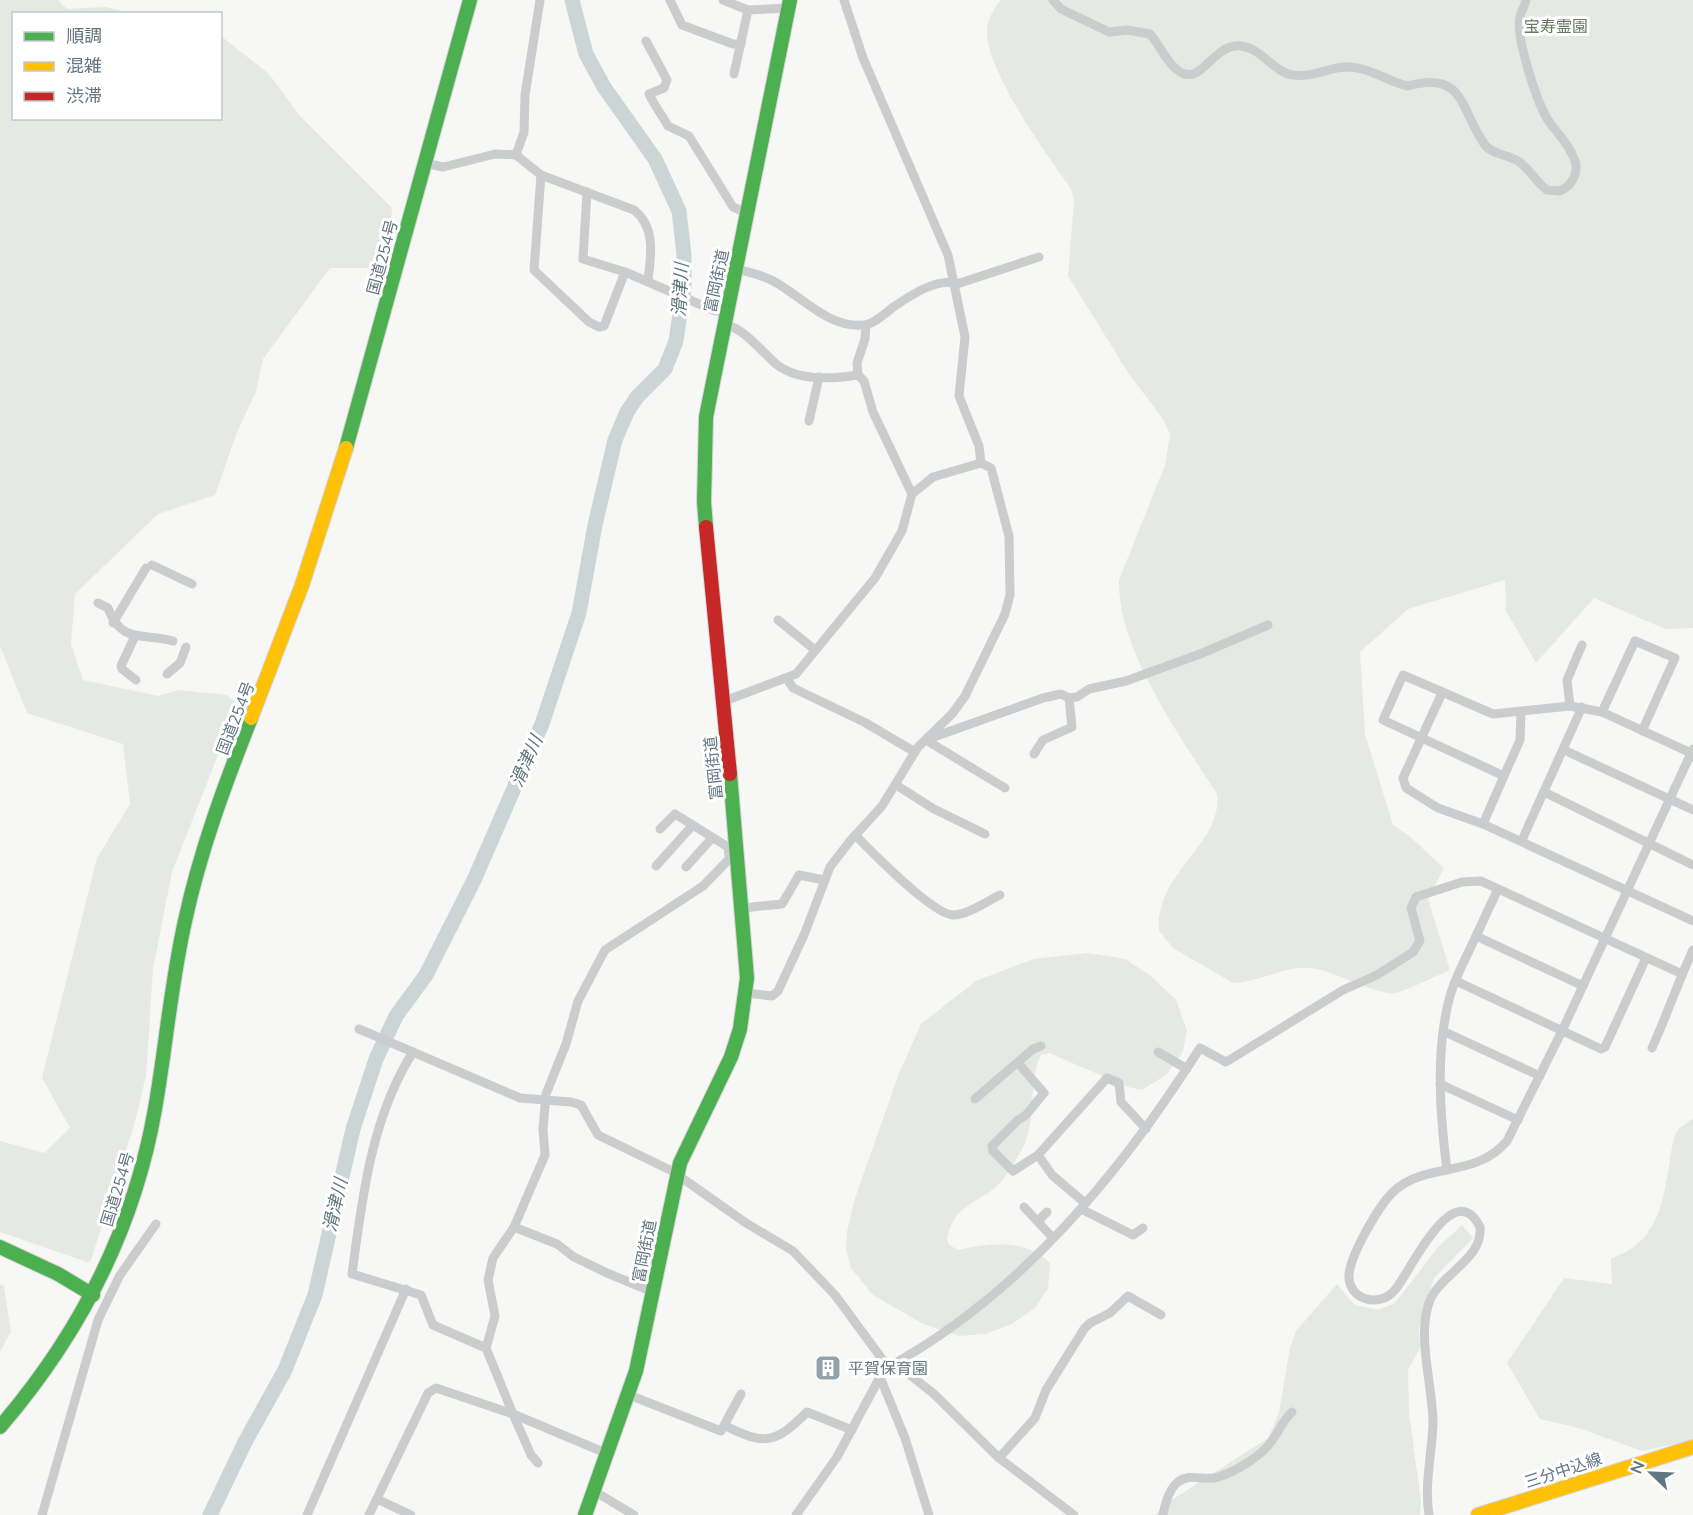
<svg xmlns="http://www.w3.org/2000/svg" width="1693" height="1515" viewBox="0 0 1693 1515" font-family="Mulish,'Noto Sans JP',sans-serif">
<rect width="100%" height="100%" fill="#f7f7f6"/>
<g fill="#e6e9e3">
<polygon points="0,0 58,0 67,9 106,7 130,13 14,14 14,118 220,118 221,36 269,74 300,116 392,208 390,242 378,268 330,268 263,359 256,391 236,435 215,495 158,514 75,594 71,644 83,680 158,696 178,690 227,695 238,704 172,872 153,969 146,1076 135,1122 90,1263 0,1232 0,1141 44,1153 70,1128 42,1078 97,858 130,804 123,744 27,713 0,646"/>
<path d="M1001,0H1693V628L1665,629L1594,598L1536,663L1506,611L1505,580L1408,609L1360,652L1365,734L1393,825L1408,835L1444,868L1428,899L1450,970C1438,975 1404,992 1395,993C1377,996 1334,970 1310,968C1283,966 1260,982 1233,983L1173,948L1159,931C1155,872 1223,844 1217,794C1181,737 1117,649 1119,580L1165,465L1170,434L1163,419L1129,374L1068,276L1074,201L1071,189C1047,155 985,70 987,29C988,19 994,8 1001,0Z"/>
<path d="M1088,953L1125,959L1151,976L1176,1000L1187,1030L1183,1052L1166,1075L1142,1090L1128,1087L1049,1053L1041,1055C1026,1086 1039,1122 1020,1153C1014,1163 1007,1176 999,1184C979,1204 954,1203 947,1239L949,1245L958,1250C989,1243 1025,1238 1050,1263L1048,1288L1035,1308L1012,1324L985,1334L959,1336L923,1324L873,1295L851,1268L846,1249L847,1232L854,1201L899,1073L921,1024L976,981L1034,959Z"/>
<path d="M1693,1119V1440L1642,1451L1579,1428L1540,1419L1507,1363L1564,1278L1612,1284L1611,1259C1619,1255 1629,1251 1636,1245C1667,1221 1666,1172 1674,1137L1679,1128Z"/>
<polygon points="1462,1225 1473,1238 1434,1278 1419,1327 1420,1348 1408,1370 1409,1412 1421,1502 1420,1515 1155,1515 1167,1503 1268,1438 1279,1412 1290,1348 1296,1331 1337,1284 1355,1305 1378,1310 1395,1303 1438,1247"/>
<polygon points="0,1284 4,1286 11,1332 0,1352"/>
</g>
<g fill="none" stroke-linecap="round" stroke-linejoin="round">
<polyline stroke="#cbd5d6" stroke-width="15" points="210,1515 245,1442 285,1370 315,1295 353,1129 376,1059 396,1016 426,975 474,880 542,724 579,613 595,525 615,440 627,412 637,397 665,369 676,341 684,287 684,255 679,211 655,159 604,87 586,54 572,0"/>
<g stroke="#d4d5d5" stroke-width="16">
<g id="fast">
<polyline points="346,448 470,0"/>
<polyline points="706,527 704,502 706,417 790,0"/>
<polyline points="0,1247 58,1274 93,1295"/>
<path d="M0,1427C79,1335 134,1229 155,1109C166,1046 171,983 185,921C200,851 225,784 251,718"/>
<polyline points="585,1515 636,1371 680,1163 731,1057 740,1029 747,978 730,774"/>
</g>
</g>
<g stroke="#d4d5d5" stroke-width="16">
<g id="slow">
<polyline points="251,718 302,585 346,448"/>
<polyline points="1478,1515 1693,1447"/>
</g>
</g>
<g stroke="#d4d5d5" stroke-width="16">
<polyline id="jam" points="706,527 730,774"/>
</g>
<g stroke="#cbcccd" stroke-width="9">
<polyline points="670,0 682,25 733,44 741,44"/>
<polyline points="723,0 748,10 789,8"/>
<polyline points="844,0 863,58 948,255 965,337 959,396 979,446 981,463"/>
<path d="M1053,0L1061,9L1109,32L1127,30L1150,34C1160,45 1168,66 1182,73C1203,83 1214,43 1241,46C1260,48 1271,68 1288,74C1309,80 1327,67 1347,67C1369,67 1387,81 1408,86C1466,70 1460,111 1485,145C1492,154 1508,155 1518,161C1530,169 1536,182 1547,190L1560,191C1571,186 1579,174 1575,161C1570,146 1559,135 1550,123C1538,107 1515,36 1520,17C1521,11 1525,6 1526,0"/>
<path d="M646,41L667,80L664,88L649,94C654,105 662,115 668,126L689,136L733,207L747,213"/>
<polyline points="734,74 748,10"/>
<polyline points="516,155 524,132 525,95 540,0"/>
<path d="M425,163L443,167L495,154L516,155L541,175L634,210C656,227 651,256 648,280"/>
<polyline points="541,175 534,270 589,322 599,327 604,326 625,272 713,310 726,313"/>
<polyline points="587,192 583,259 625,272"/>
<path d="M736,269C748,272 764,275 775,282C802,297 830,329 864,325C875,324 886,312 895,306C911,295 938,277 957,284L1039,257"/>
<path d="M724,324C745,329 760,350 776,364C797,381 833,379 858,375"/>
<polyline points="866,325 865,339 857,363 858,375 864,381 873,412 912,494"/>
<polyline points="809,421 819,377"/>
<polyline points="152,565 192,584"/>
<path d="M98,603L108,608C121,644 143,633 173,641"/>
<polyline points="778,620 815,650"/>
<polyline points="113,623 146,568"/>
<polyline points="135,636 121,666 122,669 136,680"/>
<polyline points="1582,645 1567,680 1570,706 1602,712 1693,754"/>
<polyline points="167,674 180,663 186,647"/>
<polyline points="787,679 793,688 864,722 915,752"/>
<polyline points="1442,693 1403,778 1406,788 1438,808 1483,824 1504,776 1383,720 1403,675 1493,714 1570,706"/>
<polyline points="722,702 796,674 875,578 902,531 912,494 933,477 981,463 991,468 1009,536 1010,595 1005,614 965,696 952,714 918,747 882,806 850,841 830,867 804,935 778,991 772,996 746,993"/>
<polyline points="1602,712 1635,641 1675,658 1642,731"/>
<polyline points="931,738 1043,698 1061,694 1069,698 1077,697 1089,689 1126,681 1200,654 1268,625"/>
<polyline points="926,740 1005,788"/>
<polyline points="1564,750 1693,810"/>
<polyline points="1034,754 1043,740 1072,727 1069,698"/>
<polyline points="1504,776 1520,740 1521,713"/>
<polyline points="896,785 934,809 985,834"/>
<polyline points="1544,792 1693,865"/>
<polyline points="1483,824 1693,921"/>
<polyline points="660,829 675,814 728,847 729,856"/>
<path d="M855,835C871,851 932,914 953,915C968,915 987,901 1000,895"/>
<polyline points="1522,840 1582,707"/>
<polyline points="656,866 692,826"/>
<polyline points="686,867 712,838"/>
<polyline points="1498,889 1476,936 1583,986"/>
<polyline points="743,908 782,904 799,875 824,880"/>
<polyline points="1456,981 1601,1049 1605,1047 1646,958"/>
<polyline points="359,1029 520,1098 571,1102 581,1105 598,1135 672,1171 746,1223 793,1251 835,1295 888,1367"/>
<polyline points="1445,1032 1540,1076"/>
<path d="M1652,1048C1667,1015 1678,982 1693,950"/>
<path d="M413,1052C371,1118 362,1199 352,1274L421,1295L433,1325L486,1348"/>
<polyline points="1158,1052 1187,1069"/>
<polyline points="1018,1063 1044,1093 1026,1115 1018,1120 992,1146 993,1151 1013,1171 1038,1155 1107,1078 1119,1083 1121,1102 1146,1129"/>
<polyline points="1440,1084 1518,1120"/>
<polyline points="975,1099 1033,1049 1041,1046"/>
<polyline points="1038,1155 1052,1175 1085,1203"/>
<path d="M1447,1170C1440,1115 1435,1050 1450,996C1456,975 1467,956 1476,936"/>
<polyline points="1024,1207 1053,1238"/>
<polyline points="1081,1209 1133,1235 1143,1228"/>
<polyline points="1038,1221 1047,1212"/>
<polyline points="514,1227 557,1244 574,1257 607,1273 653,1292"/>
<polyline points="895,1363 934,1394 999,1458 1074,1515"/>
<polyline points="880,1377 905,1438 929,1515"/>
<polyline points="629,1395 721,1431 741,1394"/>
<path d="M726,1426C765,1446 776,1443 807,1412L852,1430"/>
<polyline points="608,1454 513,1414 486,1348 495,1316 488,1280 493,1258 514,1227 545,1155 543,1129 546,1094 566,1044 578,1001 605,950 703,886 738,850"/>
<polyline points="999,1458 1035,1418 1046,1390 1084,1329 1090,1323 1110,1313 1128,1296 1161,1315"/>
<polyline points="594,1491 634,1515"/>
<polyline points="377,1499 411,1515"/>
<polyline points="42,1515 98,1320 120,1275 156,1224"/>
<polyline points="307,1515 406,1289"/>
<polyline points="369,1515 428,1393 436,1388 513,1414 531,1455 538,1463"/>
<path d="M796,1515L837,1457L880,1377L888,1367C1020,1295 1120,1174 1200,1048L1226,1062L1343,990L1377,975L1413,952L1420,941L1411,908L1416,897L1462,882L1481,881L1682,974"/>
<path d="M1163,1515C1165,1504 1169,1489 1178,1482C1190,1472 1205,1482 1218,1477C1235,1472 1261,1456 1271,1442C1279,1432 1282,1421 1292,1412"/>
<path d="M1429,1515C1424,1484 1432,1455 1433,1423C1433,1387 1416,1334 1430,1300C1442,1273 1483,1259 1480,1227C1453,1173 1409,1275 1394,1291C1379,1308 1348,1300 1349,1275C1350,1256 1374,1216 1385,1201C1418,1157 1471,1183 1507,1141L1562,1031L1693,749"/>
</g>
<use href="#fast" stroke="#4caf50" stroke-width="14"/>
<use href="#slow" stroke="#ffc107" stroke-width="14"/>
<use href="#jam" stroke="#c62828" stroke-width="14"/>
</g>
<defs>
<g id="building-square" transform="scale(1.35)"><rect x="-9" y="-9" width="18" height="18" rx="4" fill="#96a2aa" stroke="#fff"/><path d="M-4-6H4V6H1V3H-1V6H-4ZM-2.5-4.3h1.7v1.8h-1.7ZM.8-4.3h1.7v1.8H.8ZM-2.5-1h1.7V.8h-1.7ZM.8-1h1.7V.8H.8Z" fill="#fff"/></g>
</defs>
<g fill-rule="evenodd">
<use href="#building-square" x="828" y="1368"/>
</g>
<g text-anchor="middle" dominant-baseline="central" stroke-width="6" stroke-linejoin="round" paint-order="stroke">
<g font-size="16" fill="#677961" stroke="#fff">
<text x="1556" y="26">宝寿霊園</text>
</g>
<g font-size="16" fill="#627581" stroke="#fff">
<text transform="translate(382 257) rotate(-75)">国道254号</text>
<text transform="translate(716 281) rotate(-78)">富岡街道</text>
<text transform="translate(235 718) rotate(-69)">国道254号</text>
<text transform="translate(713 768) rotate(-96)">富岡街道</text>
<text transform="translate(117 1189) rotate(-73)">国道254号</text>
<text transform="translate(644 1251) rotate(-79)">富岡街道</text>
<text transform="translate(1563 1470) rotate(-18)">三分中込線</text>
</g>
<g font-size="16" fill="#627581" stroke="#fff" text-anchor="start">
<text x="848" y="1368">平賀保育園</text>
</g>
<g font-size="18" font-style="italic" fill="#5d757c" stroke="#fff">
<text transform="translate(680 290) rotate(-87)">滑津川</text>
<text transform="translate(526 761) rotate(-66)">滑津川</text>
<text transform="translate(335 1205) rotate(-77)">滑津川</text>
</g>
</g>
<rect x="12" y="12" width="210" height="108" fill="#ffffff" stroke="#c0c8cd" stroke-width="1.5"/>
<rect x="24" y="32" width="30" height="9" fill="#4caf50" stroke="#c0c8cd" stroke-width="1.5"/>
<text x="66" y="42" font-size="18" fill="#627581">順調</text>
<rect x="24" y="62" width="30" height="9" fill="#ffc107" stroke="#c0c8cd" stroke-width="1.5"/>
<text x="66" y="72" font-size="18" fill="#627581">混雑</text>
<rect x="24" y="92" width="30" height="9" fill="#c62828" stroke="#c0c8cd" stroke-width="1.5"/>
<text x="66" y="102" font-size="18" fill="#627581">渋滞</text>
<g transform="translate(1651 1473) rotate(293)" stroke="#ffffff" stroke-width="4.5" paint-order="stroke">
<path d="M0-4.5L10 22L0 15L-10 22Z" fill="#627581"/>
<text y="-9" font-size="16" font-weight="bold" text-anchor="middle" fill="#627581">N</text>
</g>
</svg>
